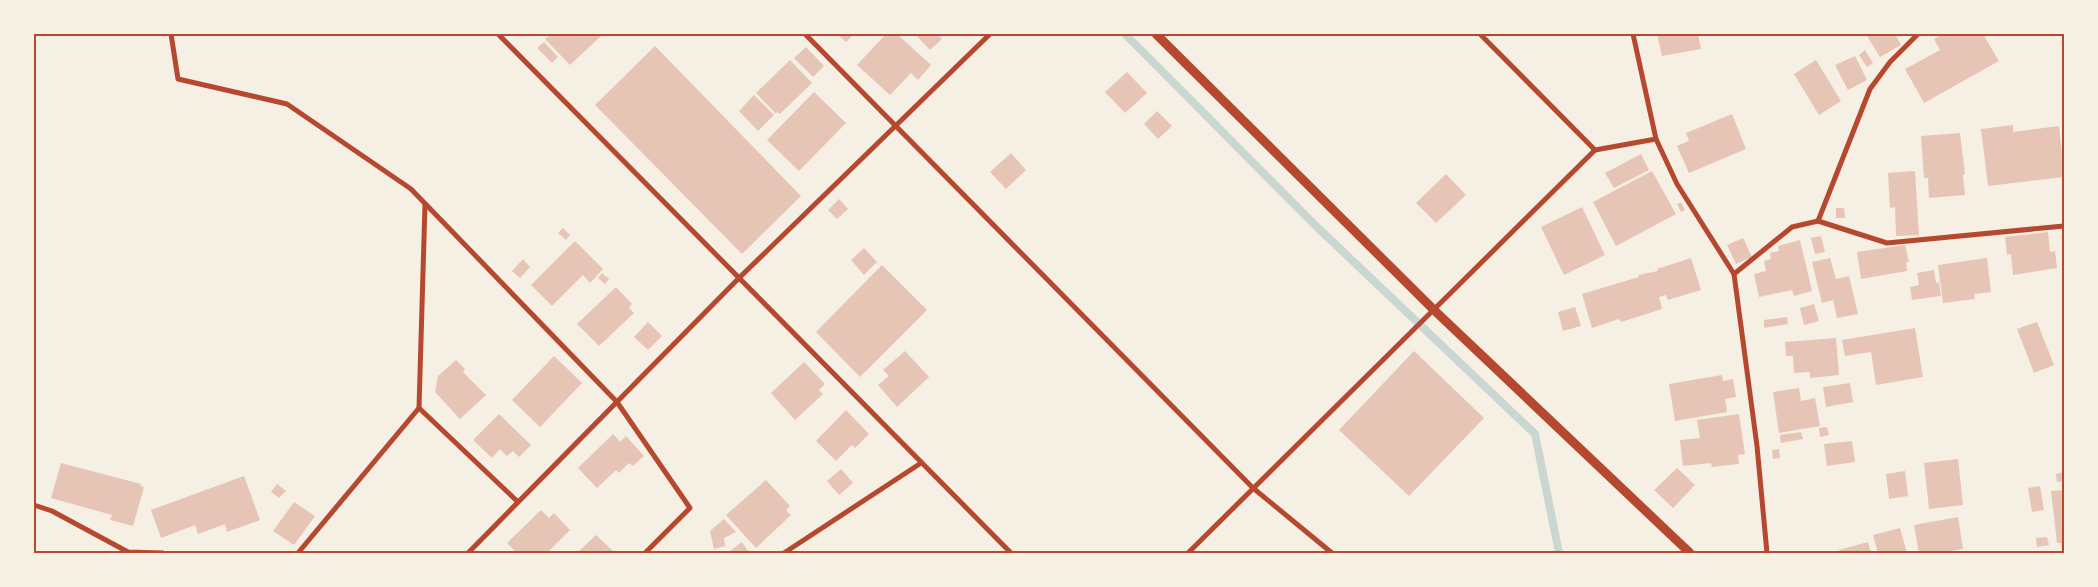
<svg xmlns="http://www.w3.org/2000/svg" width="2098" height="587" viewBox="0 0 2098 587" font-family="'Golos Text',sans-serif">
<rect width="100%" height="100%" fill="#f6efe4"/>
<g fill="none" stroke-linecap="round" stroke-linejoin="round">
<polyline stroke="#c9d6d2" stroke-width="8" points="1125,34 1317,227 1535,434 1559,553"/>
</g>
<g fill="#e6c5b7">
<polygon points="551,34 599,34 601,36 570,65 545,39"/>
<polygon points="837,34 854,34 846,42"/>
<polygon points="886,34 897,34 931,65 918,80 911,73 890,95 857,65"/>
<polygon points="915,34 937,34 942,39 930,50"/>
<polygon points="1657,34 1698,34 1701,49 1662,56"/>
<polygon points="1866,34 1895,34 1901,45 1880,57"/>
<polygon points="1943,34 1983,34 1999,61 1924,103 1905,69 1940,50 1934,39"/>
<polygon points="544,42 558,57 552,63 537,48"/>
<polygon points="655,46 801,196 742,254 595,105"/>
<polygon points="806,47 824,66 813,77 794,58"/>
<polygon points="1865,50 1873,63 1867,67 1859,55"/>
<polygon points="1855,56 1867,80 1848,90 1835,65"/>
<polygon points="790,60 812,83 780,114 777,112 776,114 756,93"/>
<polygon points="1816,60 1841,101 1819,115 1794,74"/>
<polygon points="1127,72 1147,93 1125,113 1105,92"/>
<polygon points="814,92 846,123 799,171 767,140"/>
<polygon points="754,95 774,115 758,131 739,111"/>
<polygon points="1157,111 1172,126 1158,139 1144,124"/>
<polygon points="1732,114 1746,149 1689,173 1677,146 1689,141 1686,133"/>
<polygon points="2013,125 2013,132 2059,126 2064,177 1988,186 1981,129"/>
<polygon points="1960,133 1965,174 1963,175 1965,195 1929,198 1928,178 1924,178 1921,136"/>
<polygon points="1011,153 1026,170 1006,189 990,172"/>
<polygon points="1641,154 1649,170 1614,188 1605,173"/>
<polygon points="1652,171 1676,214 1616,246 1593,202"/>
<polygon points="1915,171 1919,235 1896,236 1895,207 1890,208 1888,173"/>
<polygon points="1446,174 1466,195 1436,223 1416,203"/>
<polygon points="839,199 848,209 837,219 828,210"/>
<polygon points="1681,202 1685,210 1681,212 1677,204"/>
<polygon points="1582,207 1605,255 1564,275 1541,227"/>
<polygon points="1836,208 1844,208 1845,218 1836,218"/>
<polygon points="563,228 570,235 566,240 558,233"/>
<polygon points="2048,232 2050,252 2055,251 2057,268 2013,275 2011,254 2007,255 2005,237"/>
<polygon points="1821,236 1825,252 1815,254 1811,238"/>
<polygon points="1743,238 1752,257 1736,264 1727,245"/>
<polygon points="1800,240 1812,291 1794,296 1792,290 1759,297 1754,274 1766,271 1764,261 1771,259 1770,253 1779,251 1778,246"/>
<polygon points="575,241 603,269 590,283 583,275 552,306 531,285"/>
<polygon points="1905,245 1909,262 1906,262 1907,271 1861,279 1857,252"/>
<polygon points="864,248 877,262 864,275 851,260"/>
<polygon points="1691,258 1701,290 1668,300 1666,295 1659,297 1662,309 1621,322 1619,319 1592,328 1582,294 1639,277 1638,275 1658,271 1657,269"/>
<polygon points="1830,258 1836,279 1849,276 1858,314 1837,318 1833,300 1822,303 1812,262"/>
<polygon points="1987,258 1991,292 1974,294 1975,299 1943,303 1938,265"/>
<polygon points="523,259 530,267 520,278 512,271"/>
<polygon points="882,265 927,310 860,377 816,332"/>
<polygon points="1934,270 1936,283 1939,282 1941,296 1912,300 1910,287 1919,285 1917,273"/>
<polygon points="602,273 609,279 605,284 598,278"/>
<polygon points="616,287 632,304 629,308 634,313 599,346 577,324"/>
<polygon points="1814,304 1819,321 1804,325 1800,308"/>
<polygon points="1575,307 1581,326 1563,331 1558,312"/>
<polygon points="1787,317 1788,324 1764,328 1764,320"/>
<polygon points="648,322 662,336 648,350 634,337"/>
<polygon points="2037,322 2054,365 2034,373 2017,329"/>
<polygon points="1915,328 1923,377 1876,385 1871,352 1845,356 1842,340"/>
<polygon points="1836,338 1839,375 1810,378 1810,372 1794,373 1793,356 1786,356 1785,342"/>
<polygon points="905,351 929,377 897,407 878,385 889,376 883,370"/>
<polygon points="1414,351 1484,418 1409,496 1339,430"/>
<polygon points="554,356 582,383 540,427 512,400"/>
<polygon points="456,360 465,369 463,372 486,395 460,419 435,392 438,376"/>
<polygon points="804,362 825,384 819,390 823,394 795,420 771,393"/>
<polygon points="1722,375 1723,381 1733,379 1736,397 1725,399 1727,412 1675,421 1669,384"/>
<polygon points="1850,383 1853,402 1826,407 1823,387"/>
<polygon points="1799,388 1801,401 1815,398 1820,426 1779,433 1773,392"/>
<polygon points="846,410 869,434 855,448 852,445 836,461 816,441"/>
<polygon points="499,414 531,445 519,457 513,451 507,456 500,449 492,458 473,440"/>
<polygon points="1739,414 1745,454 1738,455 1739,464 1712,467 1711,463 1683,466 1680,440 1700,438 1697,420"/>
<polygon points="1827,427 1829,435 1820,437 1819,428"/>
<polygon points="1801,432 1803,439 1781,443 1780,435"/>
<polygon points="613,434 620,442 626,436 644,456 633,466 629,463 619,473 616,470 597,488 578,468"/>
<polygon points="1852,441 1855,462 1827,466 1824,444"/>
<polygon points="1779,449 1780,458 1773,459 1772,450"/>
<polygon points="1958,459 1963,505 1929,509 1924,463"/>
<polygon points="61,463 141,484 140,486 144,487 133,526 110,520 112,515 51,498"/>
<polygon points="1677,468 1695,485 1673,508 1654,490"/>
<polygon points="841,469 853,483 839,495 827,481"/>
<polygon points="1905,471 1908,496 1889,499 1886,474"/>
<polygon points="2064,472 2064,481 2057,482 2056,474"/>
<polygon points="244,476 260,520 227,532 225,524 198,534 195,525 161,538 151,510"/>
<polygon points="766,480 790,506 786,510 791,515 756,548 726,515"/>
<polygon points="277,484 286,491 279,498 271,492"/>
<polygon points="2040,486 2044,510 2032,512 2028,488"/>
<polygon points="2064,490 2064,552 2062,552 2061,543 2057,543 2051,491"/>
<polygon points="294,502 315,516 294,545 273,531"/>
<polygon points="541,510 549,518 554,513 570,530 547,553 517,553 507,543"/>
<polygon points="1958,517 1963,549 1938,553 1919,553 1914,525"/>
<polygon points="724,519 736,532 724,538 725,546 714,549 710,531"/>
<polygon points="1900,528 1907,553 1878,553 1873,535"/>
<polygon points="596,535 615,553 577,553"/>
<polygon points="2047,537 2049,545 2037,547 2036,538"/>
<polygon points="742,542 749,553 732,553 730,551"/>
<polygon points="1868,542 1871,553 1840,553 1839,550"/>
</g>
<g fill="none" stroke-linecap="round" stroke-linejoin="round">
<g stroke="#b5482f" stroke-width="5">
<polyline points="171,34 178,79 287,104 411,189 617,402 690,508 645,553"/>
<polyline points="498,34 1011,553"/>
<polyline points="805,34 1253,488 1332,553"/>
<polyline points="1480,34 1595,150"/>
<polyline points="1633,34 1656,139 1677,184 1734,274 1757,446 1767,553"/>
<polyline points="1818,221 1870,89 1890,62 1918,34"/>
<polyline points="1734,274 1792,227 1818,221 1887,243 2064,226"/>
<polyline points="419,408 518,502"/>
<polyline points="34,505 52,511 128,552 163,553"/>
<polyline points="298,553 419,408 425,204"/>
<polyline points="468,553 739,278 990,34"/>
<polyline points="784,553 921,463"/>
<polyline points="1188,553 1595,150 1656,139"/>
</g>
<polyline stroke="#b5482f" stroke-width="9" points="1156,34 1434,310 1690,553"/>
</g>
<rect width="2098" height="587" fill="none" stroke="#f6efe4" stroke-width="70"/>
<rect x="35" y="35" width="2028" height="517" fill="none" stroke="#b5482f" stroke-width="2"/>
</svg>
